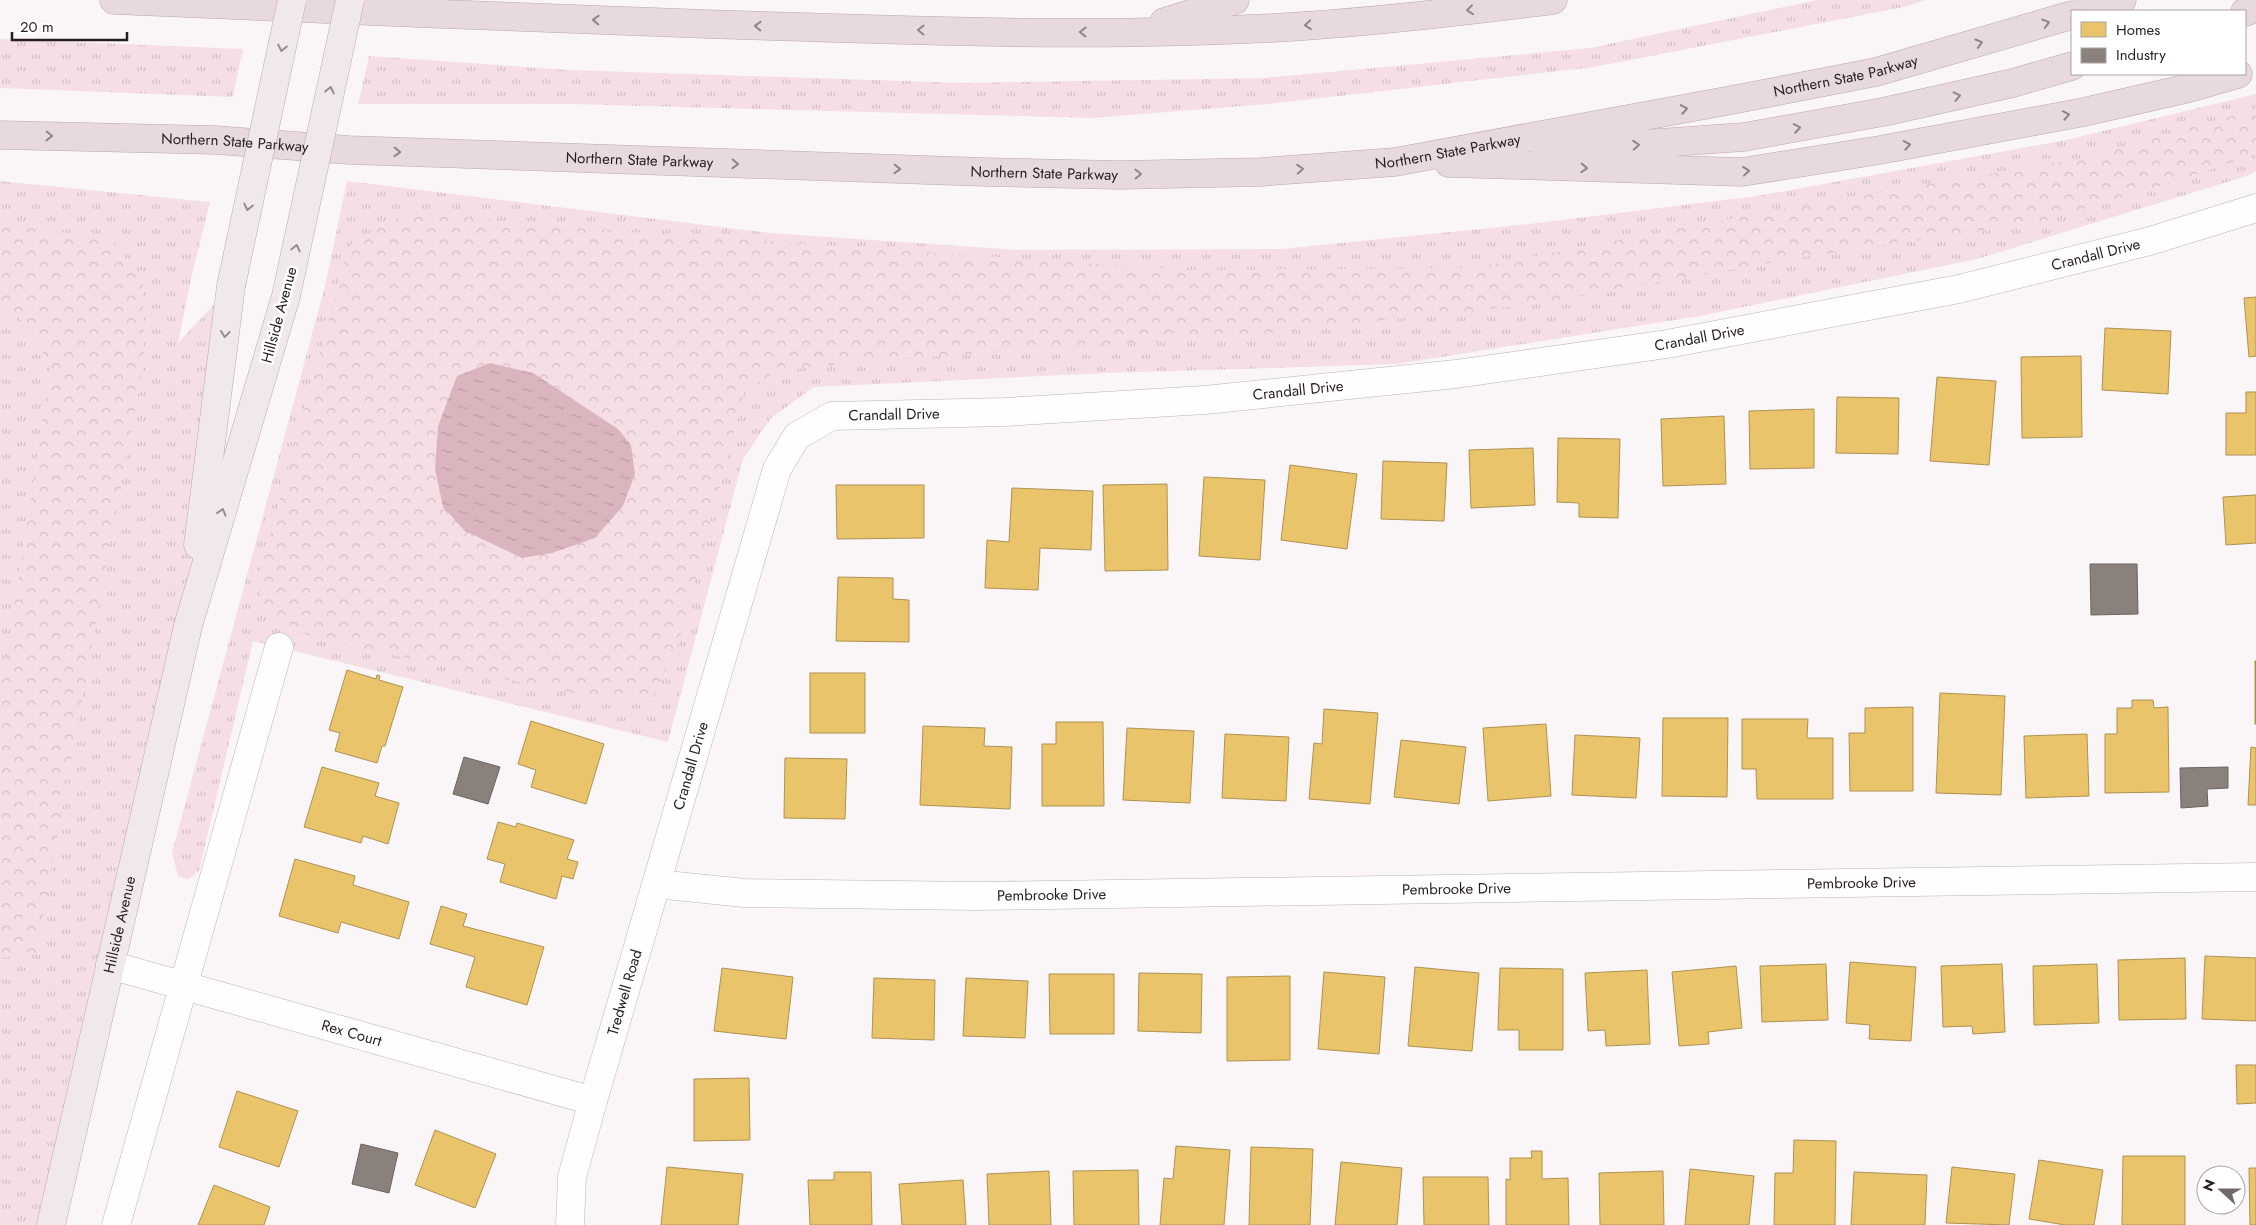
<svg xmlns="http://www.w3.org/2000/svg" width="2256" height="1225" viewBox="0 0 2256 1225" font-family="Jost,sans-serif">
<defs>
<pattern id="grass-tufts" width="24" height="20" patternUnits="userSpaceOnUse" patternTransform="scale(1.25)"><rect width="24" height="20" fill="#f6dfe4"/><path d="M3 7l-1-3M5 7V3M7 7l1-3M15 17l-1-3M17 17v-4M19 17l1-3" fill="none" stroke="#d3bfc3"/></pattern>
<pattern id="forest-crowns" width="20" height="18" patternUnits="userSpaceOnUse" patternTransform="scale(1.25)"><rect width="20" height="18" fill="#f6dfe4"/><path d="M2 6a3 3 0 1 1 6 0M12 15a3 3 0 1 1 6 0" fill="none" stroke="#d3bfc3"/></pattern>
<pattern id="water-ripples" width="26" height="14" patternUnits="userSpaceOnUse" patternTransform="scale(1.25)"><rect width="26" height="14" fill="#dbb5be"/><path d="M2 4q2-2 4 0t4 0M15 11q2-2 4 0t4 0" fill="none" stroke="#bc9ba3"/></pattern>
</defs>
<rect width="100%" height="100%" fill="#faf6f7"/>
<g fill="url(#grass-tufts)">
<polygon points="1817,0 1926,0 1904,7 1594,67 1268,104 1092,118 570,104 358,104 369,56 570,70 963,83 1265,78 1590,48"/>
<polygon points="0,39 243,49 233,97 0,88"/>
<polygon points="2256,94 2256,171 2250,175 1977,259 1700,316 1397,364 1107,373 814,387 771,418 743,459 668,742 253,641 199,871 188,879 178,876 172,853 325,286 347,181 770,233 1019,250 1282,249 1529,224 1757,196 2066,140"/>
<polygon points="0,181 210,202 191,279 178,343 231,286 188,626 51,1225 0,1225"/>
</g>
<g fill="url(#forest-crowns)">
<polygon points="2256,109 2256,154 2192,176 2038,223 1797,258 1535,304 1254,335 867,361 778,371 745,390 679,642 653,696 595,698 321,640 298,631 265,608 257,583 345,260 352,243 410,211 547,226 1188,270 1473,268 1777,210 2094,156"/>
<polygon points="0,225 110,238 143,282 144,360 36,954 0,958 0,703 51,364 16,313 0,311"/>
</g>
<polygon fill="url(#water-ripples)" points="490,363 533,373 618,429 631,445 635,474 623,506 595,538 552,553 522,558 465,531 443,507 435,469 438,426 457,376"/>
<g fill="#e9c46a" stroke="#af9253">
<polygon points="2256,297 2256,356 2249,357 2244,298"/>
<polygon points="2105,328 2171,331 2168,394 2102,390"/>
<polygon points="2081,356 2082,437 2022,438 2021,357"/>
<polygon points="1937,377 1996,381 1989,465 1930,461"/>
<polygon points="2246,392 2256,392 2256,455 2226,455 2226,413 2246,413"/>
<polygon points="1837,397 1899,398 1898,454 1836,453"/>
<polygon points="1814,409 1814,468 1750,469 1749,411"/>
<polygon points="1724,416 1726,484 1663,486 1661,419"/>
<polygon points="1558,438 1620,439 1618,518 1579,517 1579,503 1557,502"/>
<polygon points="1533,448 1535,505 1471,508 1469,450"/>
<polygon points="1383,461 1447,463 1444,521 1381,519"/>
<polygon points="1290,465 1357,474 1347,549 1281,540"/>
<polygon points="1204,477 1265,480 1260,560 1199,556"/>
<polygon points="1167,484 1168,570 1105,571 1103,485"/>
<polygon points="836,485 924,485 924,538 837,539"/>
<polygon points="1012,488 1093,491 1091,550 1040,548 1038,590 985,588 987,540 1009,542"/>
<polygon points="2256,495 2256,543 2226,545 2223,497"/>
<polygon points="838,577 893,578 893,599 909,600 909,642 836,641"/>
<rect x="2255" y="661" width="1" height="63"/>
<polygon points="347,670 376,679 377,675 380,676 379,680 403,687 385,746 382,746 377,763 335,751 340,733 329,730"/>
<rect x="810" y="673" width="55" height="60"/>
<polygon points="1940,693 2005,696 2001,795 1936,793"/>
<polygon points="2132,700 2153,700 2154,708 2168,707 2169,792 2105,793 2105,734 2117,734 2117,708 2132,708"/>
<polygon points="1913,707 1913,791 1850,791 1849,733 1865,733 1865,708"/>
<polygon points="1324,709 1378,713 1370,804 1309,799 1314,743 1322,744"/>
<polygon points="1663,718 1728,718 1727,797 1662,796"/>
<polygon points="1742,719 1808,719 1807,738 1833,738 1833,799 1757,799 1756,769 1742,769"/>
<polygon points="531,721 604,744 586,804 531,787 536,770 518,764"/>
<polygon points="1056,722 1103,722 1104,806 1042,806 1042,744 1056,744"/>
<polygon points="1546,724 1551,796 1488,801 1483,728"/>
<polygon points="923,726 985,728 984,746 1012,747 1010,809 920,805"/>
<polygon points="1127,728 1194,731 1190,803 1123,800"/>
<polygon points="1225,734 1289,737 1286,801 1222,798"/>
<polygon points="2087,734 2089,796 2026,798 2024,736"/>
<polygon points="1575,735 1640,738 1636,798 1572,795"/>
<polygon points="1401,740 1466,747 1459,804 1394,797"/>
<polygon points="2251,747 2256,748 2256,805 2248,805"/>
<polygon points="785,758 847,759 845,819 784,818"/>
<polygon points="322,767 379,783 375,796 399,803 388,844 363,836 361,843 304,827"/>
<polygon points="498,822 516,827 517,823 574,840 567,859 578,862 573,879 562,876 556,899 500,882 505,864 487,859"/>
<polygon points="295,859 355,876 353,885 409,902 399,939 341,922 338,933 279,916"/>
<polygon points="441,906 467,914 463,926 544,947 527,1005 466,987 475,957 430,944"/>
<polygon points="2205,956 2256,958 2256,1021 2202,1019"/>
<polygon points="2185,958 2186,1019 2119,1020 2118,960"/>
<polygon points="1850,962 1916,967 1911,1041 1869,1039 1870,1025 1846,1023"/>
<polygon points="1826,964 1828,1020 1762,1022 1760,966"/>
<polygon points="2002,964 2005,1032 1973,1034 1972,1026 1943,1027 1941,966"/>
<polygon points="2097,964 2099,1023 2034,1025 2033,966"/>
<polygon points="1736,966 1742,1028 1708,1032 1709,1044 1679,1046 1672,972"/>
<polygon points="1415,967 1479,973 1472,1051 1408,1046"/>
<polygon points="722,968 793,977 786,1039 714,1031"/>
<polygon points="1500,968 1563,969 1563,1050 1519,1050 1519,1030 1498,1030"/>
<polygon points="1647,970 1650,1044 1606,1046 1605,1030 1588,1031 1585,973"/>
<polygon points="1324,972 1385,977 1379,1054 1318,1049"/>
<polygon points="1139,973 1202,974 1201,1033 1138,1031"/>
<polygon points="1049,974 1114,974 1114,1034 1050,1034"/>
<polygon points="1290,976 1290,1060 1227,1061 1227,977"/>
<polygon points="874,978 935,980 934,1040 872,1038"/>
<polygon points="966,978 1028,981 1025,1038 963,1036"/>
<polygon points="2236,1065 2256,1065 2256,1103 2237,1104"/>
<polygon points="749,1078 750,1140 694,1141 694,1079"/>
<polygon points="237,1091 298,1111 279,1167 219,1147"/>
<polygon points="435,1130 496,1154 475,1208 415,1185"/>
<polygon points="1794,1140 1836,1141 1835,1225 1774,1225 1775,1173 1793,1173"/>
<polygon points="1176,1146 1230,1150 1224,1225 1160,1225 1164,1178 1173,1179"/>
<polygon points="1251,1147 1313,1149 1310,1225 1249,1225"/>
<polygon points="1531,1151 1542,1151 1542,1179 1568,1178 1569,1225 1506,1225 1506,1179 1510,1180 1510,1158 1532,1158"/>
<polygon points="2123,1156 2185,1156 2185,1225 2122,1225"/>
<polygon points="2039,1160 2103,1170 2094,1225 2065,1225 2029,1219"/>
<polygon points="1341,1162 1402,1168 1397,1225 1335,1225"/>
<polygon points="667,1167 743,1174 738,1225 661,1225"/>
<polygon points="1952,1167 2015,1174 2009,1225 1946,1223"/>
<polygon points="2249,1168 2256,1168 2256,1225 2250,1225"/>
<polygon points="1690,1169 1754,1176 1749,1225 1685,1225"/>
<polygon points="1138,1170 1139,1225 1074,1225 1073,1171"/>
<polygon points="1049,1171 1051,1225 989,1225 987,1174"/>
<polygon points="1663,1171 1664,1225 1600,1225 1599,1173"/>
<polygon points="834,1172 871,1172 872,1225 810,1225 808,1180 834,1180"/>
<polygon points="1854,1172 1927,1175 1925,1225 1851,1225"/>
<polygon points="1423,1177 1488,1177 1489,1225 1424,1225"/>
<polygon points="963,1180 966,1225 902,1225 899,1184"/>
<polygon points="214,1185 270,1207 264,1225 198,1225"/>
</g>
<g fill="#8a817c" stroke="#6c6360">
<polygon points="2090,564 2137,564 2138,614 2091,615"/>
<polygon points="464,757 500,767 488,804 453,794"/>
<polygon points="2228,767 2228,788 2207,789 2208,806 2181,808 2180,768"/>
<polygon points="361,1144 398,1153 389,1193 352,1184"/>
</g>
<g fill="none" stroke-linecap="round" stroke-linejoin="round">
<g stroke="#bbb3b5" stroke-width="29">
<g id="minor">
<path id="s1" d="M657,884L744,893L976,896L2256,877"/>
<path id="s2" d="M110,965L593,1101"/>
<polyline points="116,1225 279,647"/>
<path id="s3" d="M570,1225L572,1177L593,1101L777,469L797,436L832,416L1005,412L1205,400L1456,374L1667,344L1959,289L2150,241L2256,208"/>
</g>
</g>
<g stroke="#bba9ae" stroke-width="29">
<g id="primary">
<polyline points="198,545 231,286"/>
<path id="s4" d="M51,1225L188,626L286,296"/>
</g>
</g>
<g stroke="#bba9ae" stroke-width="29">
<g id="motorway">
<path d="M114,0C312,9 509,17 707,24C895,30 1084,38 1272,28C1366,23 1460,12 1553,0"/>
<polyline points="2085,11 2122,0"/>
<polyline points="2245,12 2256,8"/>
<polyline points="1164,22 1235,0"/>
<path id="s5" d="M0,135L215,140L349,150L984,172L1120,175L1261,172L1395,162L1737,99L1876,72L2072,15"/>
<polyline points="1546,151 1744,137 1883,112 2013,83 2072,66"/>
<polyline points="1449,163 1742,172 1880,150 2084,112 2189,88 2238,74"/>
</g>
</g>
<use href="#minor" stroke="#fefefe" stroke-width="28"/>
<use href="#primary" stroke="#f1e8ea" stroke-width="28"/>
<use href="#motorway" stroke="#e7d9dd" stroke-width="28"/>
<g stroke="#bba9ae" stroke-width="29" stroke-linecap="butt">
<g id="primary-bridge">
<polyline points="231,286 292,0"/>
<polyline points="286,296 350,0"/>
</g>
</g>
<use href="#primary-bridge" stroke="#f1e8ea" stroke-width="28"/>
</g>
<defs><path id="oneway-chevron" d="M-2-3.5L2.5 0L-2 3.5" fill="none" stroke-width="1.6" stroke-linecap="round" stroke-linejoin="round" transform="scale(1.25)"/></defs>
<g stroke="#918487">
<use href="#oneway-chevron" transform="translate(1470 10) rotate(173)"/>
<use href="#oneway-chevron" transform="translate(596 20) rotate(-178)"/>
<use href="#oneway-chevron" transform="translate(2046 23) rotate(-17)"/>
<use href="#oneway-chevron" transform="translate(1308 25) rotate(175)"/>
<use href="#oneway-chevron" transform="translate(758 26) rotate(-178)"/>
<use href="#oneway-chevron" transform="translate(921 30) rotate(-179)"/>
<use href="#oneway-chevron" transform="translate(1083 32) rotate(-179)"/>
<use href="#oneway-chevron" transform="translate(1979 43) rotate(-16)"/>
<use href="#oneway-chevron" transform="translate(1957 96) rotate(-13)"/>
<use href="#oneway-chevron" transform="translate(1684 109) rotate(-10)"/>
<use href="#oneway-chevron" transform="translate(2066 115) rotate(-11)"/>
<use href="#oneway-chevron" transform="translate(1797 128) rotate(-10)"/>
<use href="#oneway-chevron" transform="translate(49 136) rotate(1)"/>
<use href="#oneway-chevron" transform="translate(1636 145) rotate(-4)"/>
<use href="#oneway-chevron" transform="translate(1907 145) rotate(-10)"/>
<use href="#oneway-chevron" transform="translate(397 152) rotate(2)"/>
<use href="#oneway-chevron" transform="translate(735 164) rotate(2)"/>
<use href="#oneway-chevron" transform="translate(1584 168) rotate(2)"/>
<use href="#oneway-chevron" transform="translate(897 169) rotate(2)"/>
<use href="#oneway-chevron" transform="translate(1300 169) rotate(-4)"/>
<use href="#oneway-chevron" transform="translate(1746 171) rotate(-6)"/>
<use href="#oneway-chevron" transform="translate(1138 174) rotate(-1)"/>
</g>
<g stroke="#968c8e">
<use href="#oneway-chevron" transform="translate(282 48) rotate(102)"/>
<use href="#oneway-chevron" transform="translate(330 90) rotate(-78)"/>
<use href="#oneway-chevron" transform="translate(248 207) rotate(102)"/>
<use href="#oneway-chevron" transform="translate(296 248) rotate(-78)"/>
<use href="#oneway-chevron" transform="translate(225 334) rotate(97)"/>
<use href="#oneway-chevron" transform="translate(222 512) rotate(-73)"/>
</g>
<g text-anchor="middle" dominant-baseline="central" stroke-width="5" stroke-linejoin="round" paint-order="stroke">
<g font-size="15" fill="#271c1e" stroke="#fff">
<text stroke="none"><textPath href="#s5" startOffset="1855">Northern State Parkway</textPath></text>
<text stroke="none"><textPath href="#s5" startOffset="235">Northern State Parkway</textPath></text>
<text stroke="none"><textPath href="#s5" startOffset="1450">Northern State Parkway</textPath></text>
<text stroke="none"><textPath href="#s5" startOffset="640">Northern State Parkway</textPath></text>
<text stroke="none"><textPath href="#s5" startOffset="1045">Northern State Parkway</textPath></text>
<text stroke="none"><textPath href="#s3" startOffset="2141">Crandall Drive</textPath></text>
<text transform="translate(279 315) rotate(-75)">Hillside Avenue</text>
<text stroke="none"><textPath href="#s3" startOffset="1736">Crandall Drive</textPath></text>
<text stroke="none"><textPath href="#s3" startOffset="1331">Crandall Drive</textPath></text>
<text stroke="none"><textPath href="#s3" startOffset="926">Crandall Drive</textPath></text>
<text stroke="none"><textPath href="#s3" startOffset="476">Crandall Drive</textPath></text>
<text stroke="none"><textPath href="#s1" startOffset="1205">Pembrooke Drive</textPath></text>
<text stroke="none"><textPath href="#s1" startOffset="800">Pembrooke Drive</textPath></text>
<text stroke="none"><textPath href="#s1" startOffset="395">Pembrooke Drive</textPath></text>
<text stroke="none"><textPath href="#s4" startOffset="308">Hillside Avenue</textPath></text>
<text stroke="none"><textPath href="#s3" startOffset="240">Tredwell Road</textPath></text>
<text stroke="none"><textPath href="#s2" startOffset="251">Rex Court</textPath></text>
</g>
</g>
<rect x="2071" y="10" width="175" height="65" fill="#ffffff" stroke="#a9a4a5"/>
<rect x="2081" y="22" width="25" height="15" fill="#e9c46a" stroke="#a9a4a5"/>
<text x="2116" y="35" font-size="15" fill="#271c1e">Homes</text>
<rect x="2081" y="48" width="25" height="15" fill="#8a817c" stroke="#a9a4a5"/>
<text x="2116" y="60" font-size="15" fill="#271c1e">Industry</text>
<g transform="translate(2221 1190) rotate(291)"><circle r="24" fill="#ffffff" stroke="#a9a4a5"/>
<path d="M0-4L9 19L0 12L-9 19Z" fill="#71686a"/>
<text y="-8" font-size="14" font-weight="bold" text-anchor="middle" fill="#271c1e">N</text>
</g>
<path d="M12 32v8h115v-8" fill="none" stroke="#271c1e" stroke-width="2.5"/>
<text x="20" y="32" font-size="15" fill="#271c1e" stroke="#ffffff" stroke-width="4" paint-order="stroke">20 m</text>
</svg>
